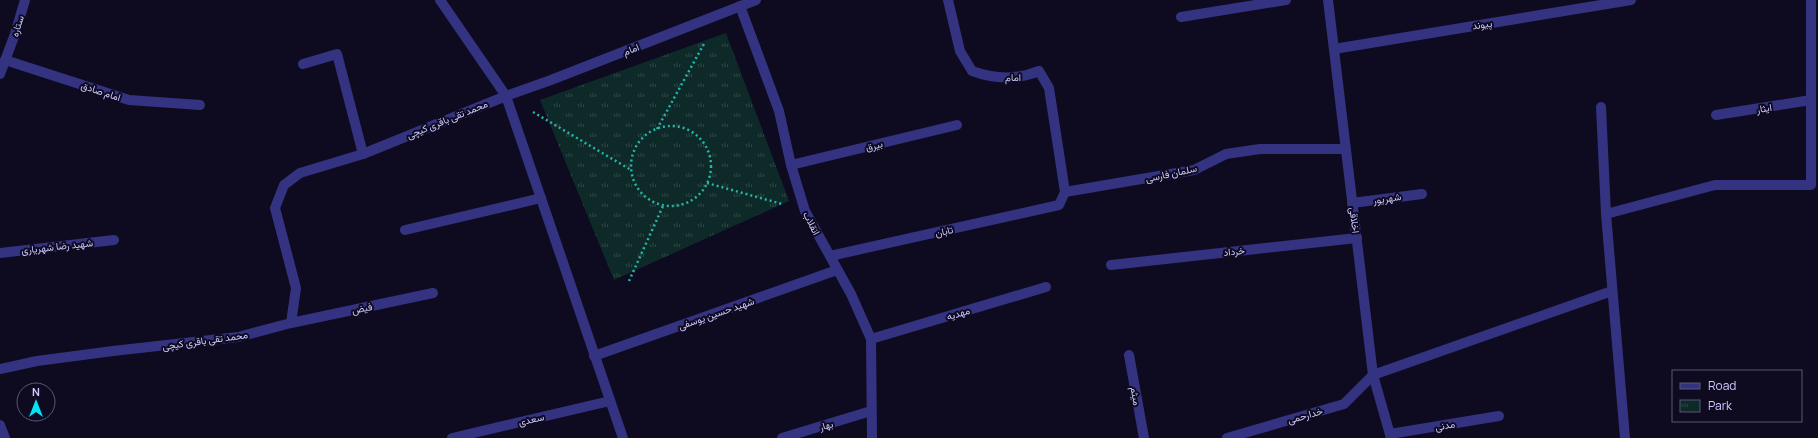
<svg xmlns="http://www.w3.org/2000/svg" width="1818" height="438" viewBox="0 0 1818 438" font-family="Manrope,Vazirmatn,sans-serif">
<defs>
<pattern id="park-tufts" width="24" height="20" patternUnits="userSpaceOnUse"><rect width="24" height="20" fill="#0e2a28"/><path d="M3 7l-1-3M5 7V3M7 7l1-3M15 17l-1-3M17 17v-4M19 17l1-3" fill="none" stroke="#304848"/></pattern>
</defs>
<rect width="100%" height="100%" fill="#0e0b20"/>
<polygon fill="url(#park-tufts)" points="726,33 789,201 614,280 540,100"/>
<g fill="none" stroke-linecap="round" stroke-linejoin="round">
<g stroke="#26b6a9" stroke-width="2.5" stroke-dasharray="2 3" stroke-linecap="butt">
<polyline points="533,112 631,170"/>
<circle cx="671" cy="166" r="40"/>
<polyline points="657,129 705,42"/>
<polyline points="707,183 782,204"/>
<polyline points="629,281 663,206"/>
</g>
<polyline stroke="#343381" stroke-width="10" points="1601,107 1606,214"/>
<g stroke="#343381" stroke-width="10">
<polyline points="440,0 506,96 623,438"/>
<polyline points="1328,0 1373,375 1391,438"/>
<polyline points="740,6 779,111 791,165 805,211 851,294 871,339 872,438"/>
<polyline points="1181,17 1286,0"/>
<polyline points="1334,49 1631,0"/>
<polyline points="5,60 129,100 200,105"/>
<polyline points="303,64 337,54 363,154"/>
<polyline points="0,74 15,34 25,0"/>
<polyline points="1716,115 1811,100"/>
<polyline points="791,165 957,125"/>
<polyline points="1065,192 1194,170 1226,154 1260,149 1346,149"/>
<polyline points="1352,203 1422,194"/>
<polyline points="405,230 541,198"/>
<polyline points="0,253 114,240"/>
<path d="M830,256L1059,205L1065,192L1049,88L1039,71C1017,80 994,79 972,71L960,51L948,0"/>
<polyline points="1111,265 1357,238"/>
<polyline points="291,323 433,293"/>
<polyline points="871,339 1046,287"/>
<polyline points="1129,355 1144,438"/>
<polyline points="594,356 837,270"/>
<polyline points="0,369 37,361 113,351 238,337 291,323 296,288 275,208 284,185 300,173 363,154 506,96 551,80 756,0"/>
<polyline points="0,425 5,438"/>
<polyline points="1390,434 1499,416"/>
<polyline points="452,438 610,401"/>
<polyline points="782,438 871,411"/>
<polyline points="1227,438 1344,404 1373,375 1612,291"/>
<polyline points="1625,438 1606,214 1715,185 1811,185 1811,0"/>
</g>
</g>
<g text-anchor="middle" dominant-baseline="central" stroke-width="4" stroke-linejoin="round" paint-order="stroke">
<g font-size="10" fill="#cecaff" stroke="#0e0b20">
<text transform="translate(1482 24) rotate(-9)">پیوند</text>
<text transform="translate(17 26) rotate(-73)">ستاره</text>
<text transform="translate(631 49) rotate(-21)">امام</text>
<text transform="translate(1013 77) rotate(-1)">امام</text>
<text transform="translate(101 91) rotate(18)">امام صادق</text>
<text transform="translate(1764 108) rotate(-9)">ایثار</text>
<text transform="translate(447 119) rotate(-22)">محمد تقی باقری کیچی</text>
<text transform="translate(874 145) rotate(-14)">بیرق</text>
<text transform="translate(1171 173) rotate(-12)">سلمان فارسی</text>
<text transform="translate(1387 198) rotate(-8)">شهریور</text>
<text transform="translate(1355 220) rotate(83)">اخلاقی</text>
<text transform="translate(812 223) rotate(63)">انقلاب</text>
<text transform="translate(944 231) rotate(-13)">تابان</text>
<text transform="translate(57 246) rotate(-6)">شهید رضا شهریاری</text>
<text transform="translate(1234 251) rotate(-6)">خرداد</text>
<text transform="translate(362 308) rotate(-12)">فیض</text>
<text transform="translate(716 313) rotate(-19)">شهید حسین یوسفی</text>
<text transform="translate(958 313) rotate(-17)">مهدیه</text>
<text transform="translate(205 340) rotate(-8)">محمد تقی باقری کیچی</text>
<text transform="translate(1136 396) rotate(80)">میثم</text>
<text transform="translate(1305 415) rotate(-16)">خدارحمی</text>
<text transform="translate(531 419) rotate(-13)">سعدی</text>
<text transform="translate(826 425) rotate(-17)">بهار</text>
<text transform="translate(1445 425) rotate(-10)">مدنی</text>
</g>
</g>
<rect x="1672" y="370" width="130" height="52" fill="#0e0b20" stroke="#5b5779"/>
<rect x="1680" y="383" width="20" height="6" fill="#343381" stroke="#5b5779"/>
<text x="1708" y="390" font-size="12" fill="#cecaff">Road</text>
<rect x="1680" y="400" width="20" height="12" fill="url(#park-tufts)" stroke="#5b5779"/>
<text x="1708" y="410" font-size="12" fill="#cecaff">Park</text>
<g transform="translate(36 402)"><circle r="19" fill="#0e0b20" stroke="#5b5779"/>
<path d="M0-3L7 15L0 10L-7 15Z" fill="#00e4f5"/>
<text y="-6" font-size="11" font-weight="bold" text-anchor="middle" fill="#cecaff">N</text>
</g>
</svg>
